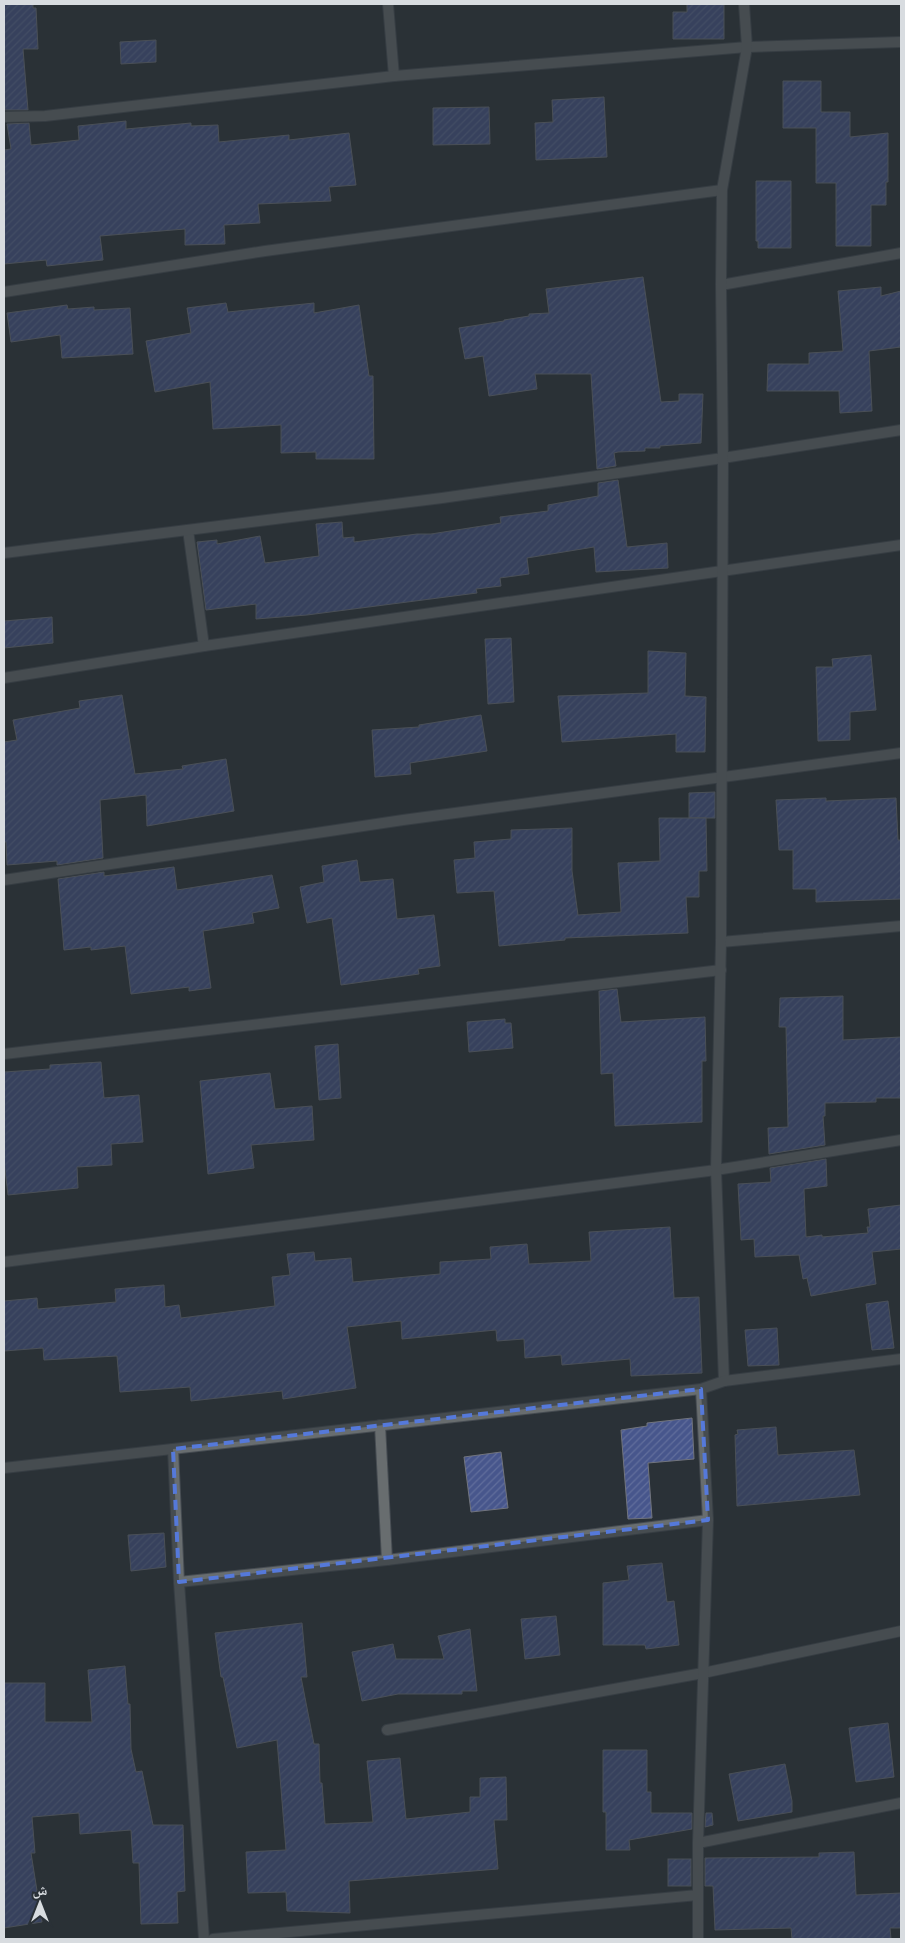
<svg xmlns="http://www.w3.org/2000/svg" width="905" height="1943" viewBox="0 0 905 1943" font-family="Arial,'Noto Naskh Arabic',sans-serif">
<defs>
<pattern id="building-hatch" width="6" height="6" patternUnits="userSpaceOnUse" patternTransform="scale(1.25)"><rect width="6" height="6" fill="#47568c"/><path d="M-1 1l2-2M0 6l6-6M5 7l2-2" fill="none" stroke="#616e9c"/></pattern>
</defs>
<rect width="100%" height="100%" fill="#2a3137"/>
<g fill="url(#building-hatch)" stroke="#71747d">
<polygon points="4,4 33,4 33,8 36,8 38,49 23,49 28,110 5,110 4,100"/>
<polygon points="687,4 724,4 724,39 673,39 673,12 687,12"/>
<polygon points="156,40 156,62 121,64 120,42"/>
<polygon points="783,81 821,81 821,112 850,112 850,137 888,133 888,182 886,182 886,205 871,205 871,246 836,246 836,183 816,183 816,128 783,128"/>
<polygon points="604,97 607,157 536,160 535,123 553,122 552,100"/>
<polygon points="489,107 490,144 433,145 433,108"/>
<polygon points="126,121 126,129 191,123 191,126 218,125 219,142 289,135 289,140 349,133 356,185 329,187 331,201 258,204 260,223 224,225 225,244 185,245 185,229 100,236 103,260 47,266 46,260 4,264 4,150 11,149 7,124 29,123 31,145 79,140 78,126"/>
<polygon points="756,181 791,181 791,248 758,248 758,241 756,241"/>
<polygon points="643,277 661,402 679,401 679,394 703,394 701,443 660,446 660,448 645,448 645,451 618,452 614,453 616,466 597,469 591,374 535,374 537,389 489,396 483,356 465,359 459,328 504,321 504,320 529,316 529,314 549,313 546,289"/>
<polygon points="881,287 881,296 901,291 901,347 869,351 872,411 840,413 839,391 767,391 768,364 809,364 809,353 843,351 838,291"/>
<polygon points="226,303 228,312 314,303 314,313 359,305 369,376 373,376 374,459 316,459 316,452 281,453 281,425 213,429 210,382 155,392 146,341 191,333 187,308"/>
<polygon points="67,305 68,309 94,307 94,310 130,308 133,354 62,358 60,335 11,342 7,313"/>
<polygon points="618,480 627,547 667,543 668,568 596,572 594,547 527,558 529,574 500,578 501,586 476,589 477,593 307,615 256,619 256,604 206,610 197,542 217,540 217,544 260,536 265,563 319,556 316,524 342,522 343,538 354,537 354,542 417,534 431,534 501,523 500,517 548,511 548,505 598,496 598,483"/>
<polygon points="52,617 53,643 4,648 4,621"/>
<polygon points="511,638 514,702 488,704 485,639"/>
<polygon points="648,651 686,653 685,696 706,697 705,752 676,752 676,734 562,742 558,696 648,693"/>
<polygon points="871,655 876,710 850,712 850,740 818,741 816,667 833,667 832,659"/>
<polygon points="122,695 135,774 183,769 182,766 226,759 234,811 147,826 146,795 100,800 103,858 57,865 57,861 7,865 6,842 4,842 4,742 17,740 13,720 80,708 79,701"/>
<polygon points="481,715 487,751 410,763 411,774 375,777 372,730 419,727 419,725"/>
<polygon points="715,792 715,818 689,818 689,793"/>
<polygon points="826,798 826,801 896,798 898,840 901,840 901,899 816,902 816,889 793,889 793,850 779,850 776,800"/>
<polygon points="659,818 706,818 707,871 699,871 699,897 686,897 688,933 565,938 565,940 499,946 494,891 457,893 454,860 475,858 474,842 511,839 511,830 572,828 572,871 578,915 621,912 618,863 660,861"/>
<polygon points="357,860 360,882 393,879 397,919 434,915 440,966 418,969 419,974 341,985 332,918 307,923 300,887 324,882 322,866"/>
<polygon points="174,867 177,890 272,875 279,908 252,913 254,923 203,931 211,988 189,991 189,987 131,994 125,946 91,950 91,947 64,950 58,879 104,872 104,876"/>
<polygon points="617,989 621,1022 705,1017 706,1061 702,1061 702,1122 615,1126 613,1073 601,1074 599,991"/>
<polygon points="843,996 843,1040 901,1037 901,1098 876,1098 876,1102 825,1103 825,1116 823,1116 825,1145 769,1154 768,1128 788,1127 786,1027 779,1027 780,998"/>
<polygon points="505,1019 505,1023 511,1023 513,1048 469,1052 467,1022"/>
<polygon points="338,1044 341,1098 319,1100 315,1046"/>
<polygon points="101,1062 104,1098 139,1095 143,1142 111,1144 112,1165 77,1167 78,1188 8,1195 4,1161 4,1072 50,1069 50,1065"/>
<polygon points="270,1073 275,1109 312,1106 314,1140 251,1145 254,1168 208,1174 200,1081"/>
<polygon points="826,1159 827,1186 804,1189 806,1237 822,1235 822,1237 868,1233 867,1227 870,1227 868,1209 901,1205 901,1249 872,1252 876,1284 811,1296 807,1278 803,1279 799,1255 755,1257 754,1239 741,1240 738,1184 771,1182 770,1168"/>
<polygon points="670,1227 674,1298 699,1297 702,1373 631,1376 630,1359 562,1365 561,1355 525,1358 524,1339 497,1341 496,1330 402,1339 401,1321 347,1327 356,1388 283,1399 282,1391 191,1401 190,1387 120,1392 117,1356 44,1360 43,1348 4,1351 4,1301 37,1298 38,1309 116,1302 115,1289 164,1285 165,1307 179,1305 181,1318 275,1306 272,1277 290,1275 287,1254 314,1252 315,1261 351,1258 353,1282 440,1274 440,1262 491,1259 490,1247 527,1244 529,1264 591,1261 589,1232"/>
<polygon points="888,1301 894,1348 872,1350 866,1304"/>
<polygon points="777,1328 779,1365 748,1366 745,1330"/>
<polygon points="692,1418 694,1459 648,1463 652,1518 628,1519 621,1430 647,1426 647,1423"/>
<polygon points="776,1427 778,1455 854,1450 860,1495 737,1506 735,1435 738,1434 737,1430"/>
<polygon points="501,1452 508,1508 471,1512 464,1457"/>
<polygon points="164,1533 166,1567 131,1571 128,1535"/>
<polygon points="662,1563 667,1602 674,1601 679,1645 646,1649 645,1645 603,1645 603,1583 629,1580 627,1566"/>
<polygon points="556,1616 560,1655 525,1659 521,1619"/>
<polygon points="302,1623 307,1677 301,1677 314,1744 319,1744 320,1783 322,1783 325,1824 373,1822 367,1761 400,1758 406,1819 470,1812 470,1797 480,1797 480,1778 506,1777 507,1820 494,1820 498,1869 349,1881 350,1913 287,1911 286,1892 248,1893 246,1852 286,1850 277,1740 237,1748 223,1677 221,1677 215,1633"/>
<polygon points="470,1629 477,1691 462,1691 462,1694 398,1694 362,1701 352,1652 393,1644 396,1659 444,1659 438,1636"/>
<polygon points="125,1666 128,1704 130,1704 131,1749 136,1772 142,1771 153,1825 183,1825 185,1891 177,1892 178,1923 141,1924 139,1863 133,1863 131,1830 80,1834 79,1813 32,1817 35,1853 31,1853 42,1922 4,1928 4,1683 45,1683 45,1722 92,1722 88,1670"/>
<polygon points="888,1723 894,1777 856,1782 849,1728"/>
<polygon points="603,1750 647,1750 647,1792 651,1792 651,1813 692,1813 692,1829 629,1840 630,1850 606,1850 606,1812 603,1812"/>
<polygon points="785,1764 792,1801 792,1812 738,1821 729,1774"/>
<polygon points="706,1813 712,1813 713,1825 705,1827"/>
<polygon points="854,1852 856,1895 901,1893 901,1928 890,1928 891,1939 792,1939 791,1928 715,1930 713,1886 705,1886 705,1858 819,1857 819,1853"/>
<rect x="668" y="1859" width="23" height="27"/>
</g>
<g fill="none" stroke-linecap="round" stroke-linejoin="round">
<g stroke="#464c52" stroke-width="12">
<g id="minor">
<polyline points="388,4 394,76"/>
<polyline points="4,117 45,116 394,76 747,47 901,42"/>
<polyline points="721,285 901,253"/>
<polyline points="4,292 265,251 722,190"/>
<polyline points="188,530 204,646"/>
<polyline points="4,553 442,498 723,458 901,430"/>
<polyline points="4,678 204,646 901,545"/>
<polyline points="4,880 403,820 901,753"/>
<polyline points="721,942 901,926"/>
<polyline points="4,1054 721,970"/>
<polyline points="4,1262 716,1170 901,1140"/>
<polyline points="724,1381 716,1170 721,942 723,458 721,285 722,190 747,47 744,4"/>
<polyline points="380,1425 387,1560"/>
<polyline points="173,1449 179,1582 204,1939"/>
<polyline points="4,1468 701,1389 724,1381 901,1359"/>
<polyline points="179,1582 387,1560 708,1520"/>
<polyline points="387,1730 703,1673 901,1631"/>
<polyline points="698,1843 901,1803"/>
<polyline points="213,1939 698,1895"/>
<polyline points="698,1939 698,1843 708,1520 701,1389"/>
</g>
</g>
<use href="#minor" stroke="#686d6f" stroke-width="10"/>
</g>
<path d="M0 0H905V1943H0ZM701,1389L708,1520L179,1582L173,1449Z" fill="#2a3137" fill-opacity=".55" fill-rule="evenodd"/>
<path fill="none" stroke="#5579da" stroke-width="4" stroke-dasharray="10 6" stroke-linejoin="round" d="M701,1389L708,1520L179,1582L173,1449Z"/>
<rect width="905" height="1943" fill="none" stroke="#d8dce0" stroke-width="10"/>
<g transform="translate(40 1903)" stroke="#2a3137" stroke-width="4" paint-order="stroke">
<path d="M0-4L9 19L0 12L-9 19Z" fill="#d8dce0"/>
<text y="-8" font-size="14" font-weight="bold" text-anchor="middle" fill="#d8dce0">ش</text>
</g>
</svg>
